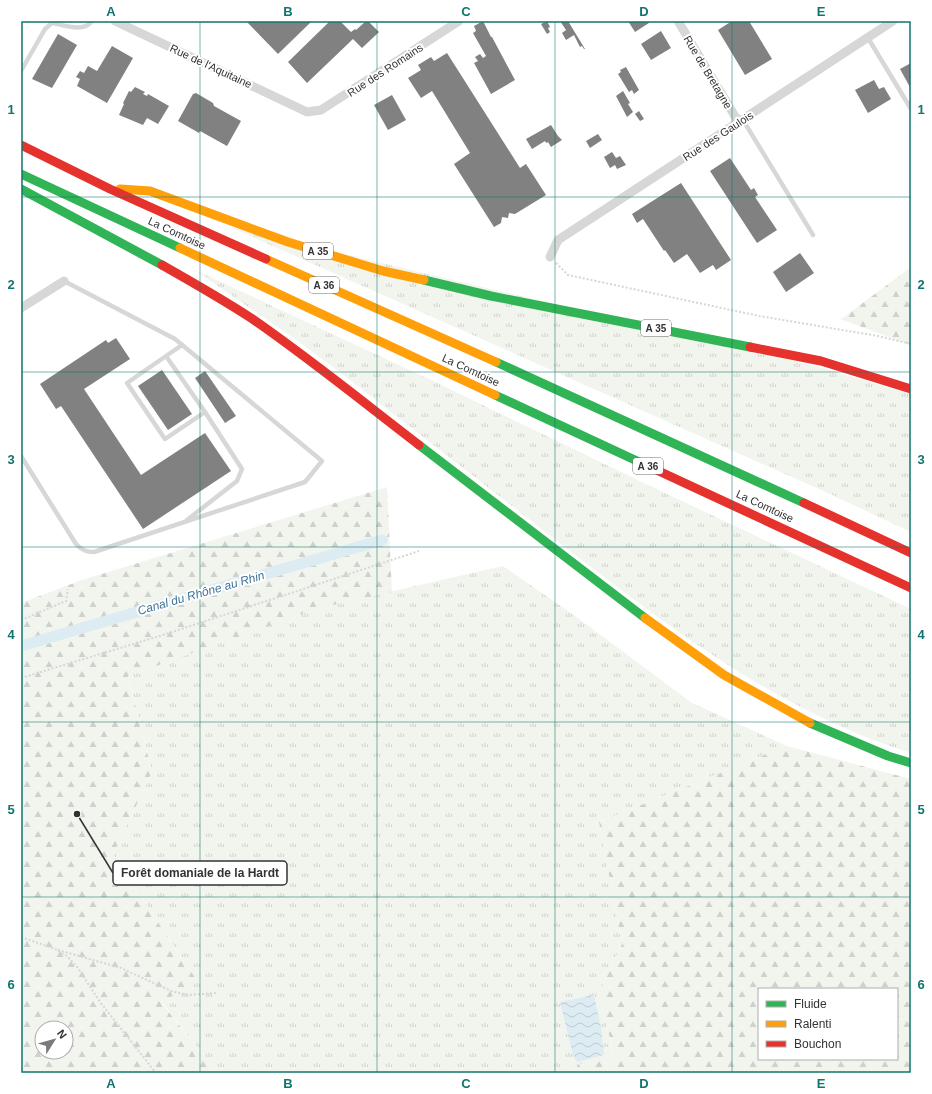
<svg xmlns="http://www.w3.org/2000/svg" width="932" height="1094" viewBox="0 0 932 1094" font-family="Helvetica,sans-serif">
<defs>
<pattern id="grass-tufts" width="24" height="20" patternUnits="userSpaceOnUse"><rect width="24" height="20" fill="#f1f5ed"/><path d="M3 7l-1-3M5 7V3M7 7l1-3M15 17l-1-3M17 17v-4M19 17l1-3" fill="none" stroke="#cfd2cc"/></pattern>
<pattern id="forest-firs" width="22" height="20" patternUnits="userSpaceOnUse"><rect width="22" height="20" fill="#f1f5ed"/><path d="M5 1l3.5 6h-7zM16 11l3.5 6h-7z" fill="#cfd2cc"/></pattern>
<pattern id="water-waves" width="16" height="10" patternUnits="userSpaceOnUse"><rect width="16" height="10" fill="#ddebf3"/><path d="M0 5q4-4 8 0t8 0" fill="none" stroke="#becad1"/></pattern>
</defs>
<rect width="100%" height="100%" fill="#fff"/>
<g fill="url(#grass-tufts)">
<polygon points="230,227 819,367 911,394 911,532 830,494"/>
<path d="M193,269L429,379L648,485L911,609V753C778,712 666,625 557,541C484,484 410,427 337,370L295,339Z"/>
<polygon points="503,566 571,613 692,703 787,746 599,822 622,944 599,993 615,1061 577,1065 577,1073 227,1073 213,1068 161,1001 198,982 113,855 152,772 128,675 319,608"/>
</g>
<g fill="url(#forest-firs)" fill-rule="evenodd">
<polygon points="911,267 911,345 840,319 844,317"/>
<path d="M387,487L392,592L319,608L128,676L152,772L113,855L198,982L161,1002L213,1068L227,1073H21V603L82,580ZM42,1028H66V1052H42Z"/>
<path d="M787,746L911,779V1073H577V1065L615,1060L599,993L622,944L599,822ZM759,989H897V1059H759Z"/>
</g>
<polygon fill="url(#water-waves)" points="594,995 601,1028 604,1055 577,1062 573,1055 560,1002"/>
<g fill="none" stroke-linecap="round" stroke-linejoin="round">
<polyline stroke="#ddebf3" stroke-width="11" points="21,646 382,540"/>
</g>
<g fill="#818181">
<polygon points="246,21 312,21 278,54"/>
<polygon points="330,21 340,21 351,32 355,29 356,30 366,21 368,21 379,32 362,48 353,39 307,83 288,62"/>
<polygon points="483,21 491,37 492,37 515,80 491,94 474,63 478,61 475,57 480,54 483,58 486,56 473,33 476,31 474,26"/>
<polygon points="547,21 550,27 548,28 550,32 547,34 541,24"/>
<polygon points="560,21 568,21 585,49 584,49 582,46 580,47 574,35 566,40 562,33 566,30"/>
<polygon points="628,21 652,21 635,32"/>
<polygon points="732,21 749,21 772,59 745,75 718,30"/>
<polygon points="661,31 671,48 651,60 641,44"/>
<polygon points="58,34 77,45 52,88 32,79"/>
<polygon points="112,46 133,58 107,103 77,86 80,79 76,77 80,71 84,73 88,66 97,71"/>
<polygon points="447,53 520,168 526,164 546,195 515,214 509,213 508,218 502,217 501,223 494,227 454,164 470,153 432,91 421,98 408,78 421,70 418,65 431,57 434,61"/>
<polygon points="911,63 911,89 900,69"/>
<polygon points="626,67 639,90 634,94 632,90 629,92 618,74 621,72 620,70"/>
<polygon points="874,80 879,89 884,87 891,99 868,113 855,90"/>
<polygon points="135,87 145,92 143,94 147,96 148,94 169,106 158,124 147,118 143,125 119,115 124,104 123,103 129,91 131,92"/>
<polygon points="623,91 630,103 628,104 633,112 627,117 616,96"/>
<polygon points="196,93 213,103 214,106 241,121 227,146 200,131 199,133 178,121 193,94"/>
<polygon points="392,95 406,120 388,130 374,105"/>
<polygon points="639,111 644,119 640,121 635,114"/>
<polygon points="551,125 558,136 562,140 551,147 548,142 546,143 545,141 532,149 526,139"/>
<polygon points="598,134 602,140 590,148 586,141"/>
<polygon points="612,152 616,158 620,156 626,165 617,169 615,165 610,168 604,157"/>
<polygon points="730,158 751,190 754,188 758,195 755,197 777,230 757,243 710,171"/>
<polygon points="681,183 731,260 716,270 713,265 700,273 687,254 674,263 665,250 664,251 643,219 637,223 632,214"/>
<polygon points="800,253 814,273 786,292 773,272"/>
<polygon points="116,338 130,359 84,389 141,475 205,433 231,471 143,529 61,406 56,409 40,384 106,340 108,343"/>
<polygon points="162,370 192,414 168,430 138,386"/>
<polygon points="205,371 236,416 225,423 195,378"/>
</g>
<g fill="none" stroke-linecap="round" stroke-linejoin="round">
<g stroke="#d6d6d6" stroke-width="2" stroke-dasharray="2 2" stroke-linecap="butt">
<polyline points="556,263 568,275 759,316 878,336 911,344"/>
<polyline points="21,620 66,601 68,589"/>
<polyline points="21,678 163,635 419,551"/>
<polyline points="21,937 55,949 67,956 78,968 100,1002 156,1073"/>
<polyline points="58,950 121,968 171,991 188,995 217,993"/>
</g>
<g stroke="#d7d7d7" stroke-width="4.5">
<polyline points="868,38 911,109"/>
<path d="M21,71L45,29L52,23C64,25 84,33 92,21"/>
<polyline points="743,120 813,235"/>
<polyline points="166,356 205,412 165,439 127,383 182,345"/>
<path d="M21,456L76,544C82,550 86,552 94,552L305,482L322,461L175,339L64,281"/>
<polyline points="187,520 237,481 242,469 205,412"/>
</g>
<g stroke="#d7d7d7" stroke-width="9">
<polyline points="115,21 307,112 321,110 459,21"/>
<polyline points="678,21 739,123"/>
<polyline points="550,257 558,240 893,21"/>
<polyline points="21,308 64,281"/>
</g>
<g stroke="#30b455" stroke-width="9">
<polyline points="21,174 180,248"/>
<polyline points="21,189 162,265"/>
<polyline points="424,280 491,296 750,347"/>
<polyline points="496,362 804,503"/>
<polyline points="495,395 650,467"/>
<polyline points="419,445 645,618"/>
<polyline points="810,723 888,756 911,763"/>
</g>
<g stroke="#ff9f0a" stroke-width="9">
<polyline points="120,189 150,191 288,242 383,271 424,280"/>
<polyline points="180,248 495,395"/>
<polyline points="266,259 496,362"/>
<polyline points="645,618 724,675 810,723"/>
</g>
<g stroke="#e5322d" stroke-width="9">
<polyline points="21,145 110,189 266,259"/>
<path d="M162,265C192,282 222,299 251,318C309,358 363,402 419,445"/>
<polyline points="750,347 821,361 911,389"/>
<polyline points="650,467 911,588"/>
<polyline points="804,503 911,553"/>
</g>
</g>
<path fill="none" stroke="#0f766e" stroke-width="1" stroke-opacity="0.55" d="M200,21V1073M377,21V1073M555,21V1073M732,21V1073M21,197H911M21,372H911M21,547H911M21,722H911M21,897H911"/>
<g text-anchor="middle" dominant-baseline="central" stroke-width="4" stroke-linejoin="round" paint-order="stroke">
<g fill="#fff" stroke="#707070" stroke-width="1">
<rect x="303" y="243" width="30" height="16" rx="3"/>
<rect x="309" y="277" width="30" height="16" rx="3"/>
<rect x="641" y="320" width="30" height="16" rx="3"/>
<rect x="633" y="458" width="30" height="16" rx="3"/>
</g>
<g font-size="10" font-weight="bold" fill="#333">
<text x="318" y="251">A 35</text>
<text x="324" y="285">A 36</text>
<text x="656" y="328">A 35</text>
<text x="648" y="466">A 36</text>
</g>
<g font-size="11" fill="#333" stroke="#fff">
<text transform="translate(211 66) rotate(25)">Rue de l'Aquitaine</text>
<text transform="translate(385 70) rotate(-33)">Rue des Romains</text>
<text transform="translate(708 72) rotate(59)">Rue de Bretagne</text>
<text transform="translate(718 136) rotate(-33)">Rue des Gaulois</text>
<text transform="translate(177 233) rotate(25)">La Comtoise</text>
<text transform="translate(471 370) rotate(25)">La Comtoise</text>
<text transform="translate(765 506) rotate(25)">La Comtoise</text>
</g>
<g font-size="12" font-style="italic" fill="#3f7597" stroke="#fff">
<text transform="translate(201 593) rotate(-16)">Canal du Rhône au Rhin</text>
</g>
</g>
<path fill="none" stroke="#333" stroke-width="1.5" d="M77 814L113 873"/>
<circle fill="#333" stroke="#fff" stroke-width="1.5" cx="77" cy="814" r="4"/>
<rect fill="#fff" stroke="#333" stroke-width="1.5" x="113" y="861" width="174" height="24" rx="4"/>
<g font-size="12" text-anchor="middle" font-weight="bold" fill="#333">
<text x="200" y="877">Forêt domaniale de la Hardt</text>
</g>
<rect width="932" height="1094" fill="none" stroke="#ffffff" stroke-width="44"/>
<rect x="758" y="988" width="140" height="72" fill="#ffffff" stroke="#adadad"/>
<rect x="766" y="1001" width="20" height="6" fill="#30b455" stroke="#adadad"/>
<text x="794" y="1008" font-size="12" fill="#333333">Fluide</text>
<rect x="766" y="1021" width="20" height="6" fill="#ff9f0a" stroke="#adadad"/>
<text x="794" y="1028" font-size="12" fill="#333333">Ralenti</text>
<rect x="766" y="1041" width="20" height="6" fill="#e5322d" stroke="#adadad"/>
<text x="794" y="1048" font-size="12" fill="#333333">Bouchon</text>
<g transform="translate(54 1040) rotate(53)"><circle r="19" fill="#ffffff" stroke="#adadad"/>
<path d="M0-3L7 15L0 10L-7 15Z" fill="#7a7a7a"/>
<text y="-6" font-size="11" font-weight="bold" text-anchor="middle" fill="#333333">N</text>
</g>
<rect x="22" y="22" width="888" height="1050" fill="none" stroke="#0f766e" stroke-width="1.5"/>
<g font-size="13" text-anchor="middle" font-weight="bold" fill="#0f766e">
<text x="111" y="16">A</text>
<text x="288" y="16">B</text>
<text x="466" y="16">C</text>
<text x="644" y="16">D</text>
<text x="821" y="16">E</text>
<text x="11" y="114">1</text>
<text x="921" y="114">1</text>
<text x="11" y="289">2</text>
<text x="921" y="289">2</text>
<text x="11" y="464">3</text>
<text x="921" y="464">3</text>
<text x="11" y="639">4</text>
<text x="921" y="639">4</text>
<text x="11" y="814">5</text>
<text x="921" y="814">5</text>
<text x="11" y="989">6</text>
<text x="921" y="989">6</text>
<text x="111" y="1088">A</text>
<text x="288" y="1088">B</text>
<text x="466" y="1088">C</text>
<text x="644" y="1088">D</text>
<text x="821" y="1088">E</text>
</g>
</svg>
